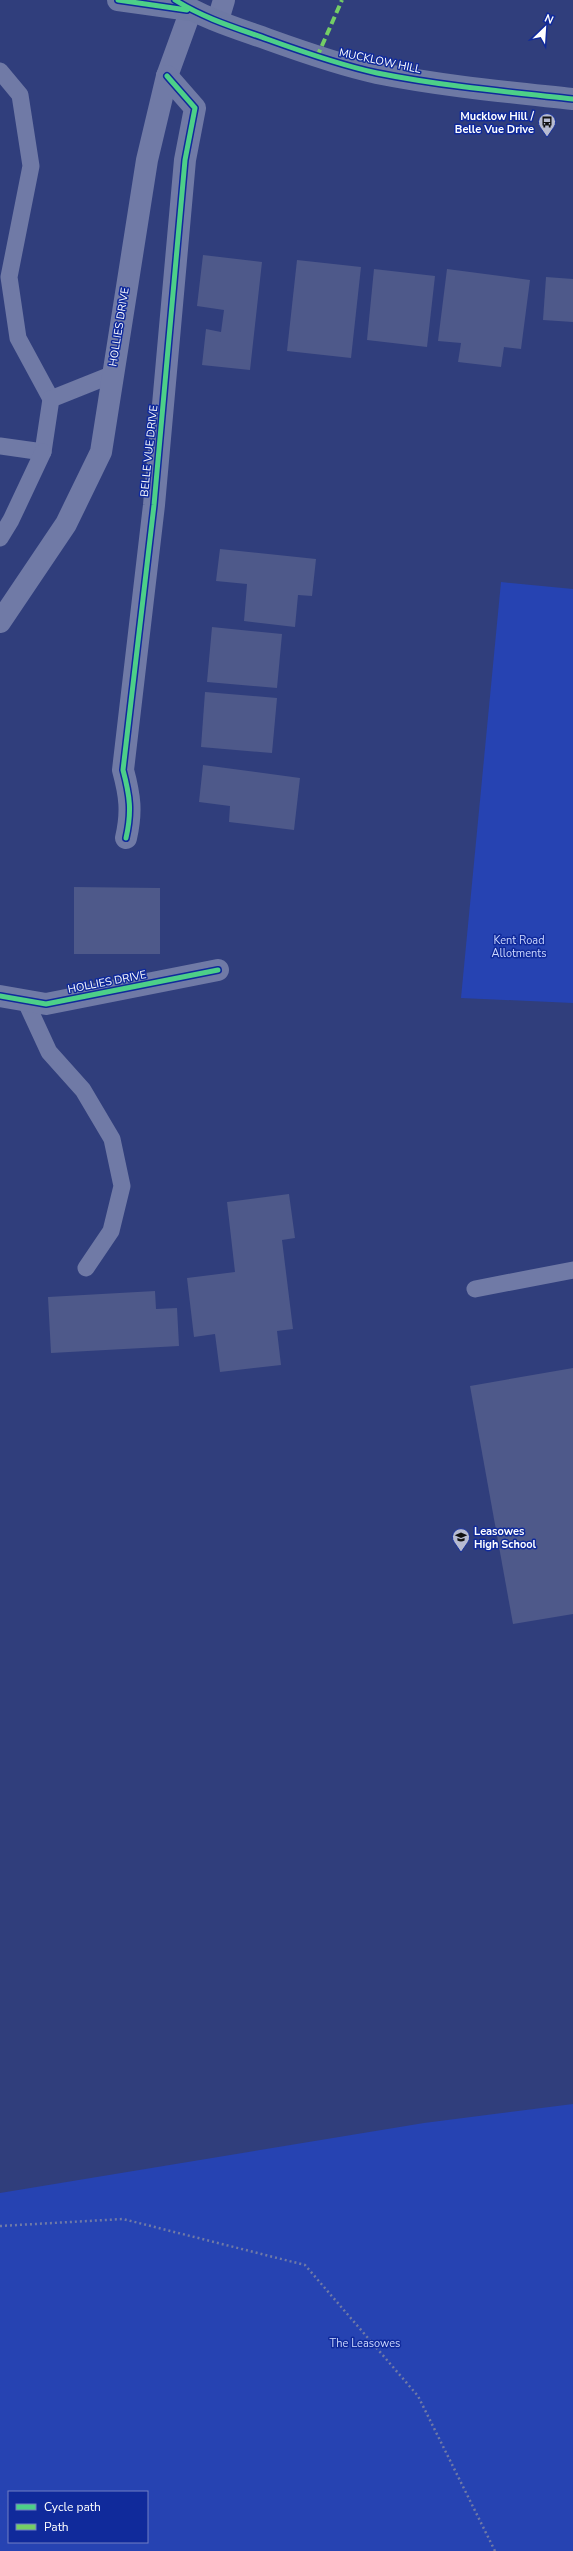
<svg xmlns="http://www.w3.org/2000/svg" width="573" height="2551" viewBox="0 0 573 2551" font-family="'Nunito Sans',sans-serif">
<rect width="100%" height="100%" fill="#303e7c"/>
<g fill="#2643b2" fill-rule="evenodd">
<polygon points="501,582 573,589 573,1003 461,998"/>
<path d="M573,2104V2551H0V2193L424,2123ZM9,2492H147V2542H9Z"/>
</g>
<g fill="#4e598a">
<polygon points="203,255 262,262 250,370 202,365 206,329 221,332 224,310 197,306"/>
<polygon points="297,260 361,267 351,358 287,351"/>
<polygon points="374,269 435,276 427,347 367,340"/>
<polygon points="447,269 530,280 521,349 504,347 501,367 458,362 461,343 438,341"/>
<polygon points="546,277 573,279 573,322 543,320"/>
<polygon points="220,549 316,559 312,596 298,595 295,627 244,621 247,584 216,581"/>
<polygon points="212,627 282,634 277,688 207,682"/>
<polygon points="205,692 277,698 272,753 201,747"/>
<polygon points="203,765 300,778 294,830 229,822 230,806 199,802"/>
<polygon points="74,887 160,888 160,954 74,954"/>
<polygon points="289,1194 295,1238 282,1240 293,1329 277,1331 281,1365 220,1372 215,1334 194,1337 187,1278 235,1272 227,1202"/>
<polygon points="155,1291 156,1309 177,1308 179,1346 51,1353 48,1297"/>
<polygon points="573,1368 573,1614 513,1624 470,1386"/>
</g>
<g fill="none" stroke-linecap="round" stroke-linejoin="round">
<polyline stroke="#707aa6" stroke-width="2.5" stroke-dasharray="2 3" stroke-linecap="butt" points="0,2226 123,2219 305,2265 418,2396 495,2551"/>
<g stroke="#707aa6" stroke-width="17">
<polyline points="0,71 20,95 31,166 9,277 18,338 51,399"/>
<polyline points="0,446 43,452 51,399 111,375"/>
<polyline points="0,538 11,520 43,452"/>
<polyline points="25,1000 49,1052 83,1090 112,1139 122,1186 111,1231 86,1268"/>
<polyline points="475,1289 573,1270"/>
</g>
<g stroke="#707aa6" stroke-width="22">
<polyline points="218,20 224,0"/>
<polyline points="0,622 66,524 101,452 147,160 167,76 191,10"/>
<path d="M126,838C132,812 130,796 123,770L154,505L185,160L195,108L167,76"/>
<polyline points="0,996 46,1004 218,970"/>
</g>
<g stroke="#6e79a4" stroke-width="22">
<polyline points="118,0 190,10"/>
<path d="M175,0C203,18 236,28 267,39C303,52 340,65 377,73C442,86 508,92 573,99"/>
</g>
<polyline stroke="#74ce65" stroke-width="4" stroke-dasharray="8 4" stroke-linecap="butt" points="317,57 342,0"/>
<g stroke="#102a9b" stroke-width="8">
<g id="cycleway">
<polyline points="118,0 187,10"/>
<path d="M175,0C203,18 236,28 267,39C303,52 340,65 377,73C442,86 508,92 573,99"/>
<path d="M126,838C132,812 130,796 123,770L154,505L185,160L195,108L167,76"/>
<polyline points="0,996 46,1004 218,970"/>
</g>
</g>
<use href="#cycleway" stroke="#4dcf88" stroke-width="5"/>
</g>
<defs>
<g id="bus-pin" transform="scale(0.9)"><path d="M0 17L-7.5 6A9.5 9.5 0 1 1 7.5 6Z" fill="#b7bbd1" stroke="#102a9b"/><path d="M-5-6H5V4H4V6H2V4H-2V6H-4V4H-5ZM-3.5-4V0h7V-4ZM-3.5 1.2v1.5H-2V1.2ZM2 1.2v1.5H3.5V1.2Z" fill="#111"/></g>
<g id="school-pin" transform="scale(0.9)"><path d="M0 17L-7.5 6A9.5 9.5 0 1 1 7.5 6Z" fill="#b7bbd1" stroke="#102a9b"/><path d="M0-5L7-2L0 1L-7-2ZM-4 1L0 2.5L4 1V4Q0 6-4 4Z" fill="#111"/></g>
</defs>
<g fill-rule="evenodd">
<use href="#bus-pin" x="547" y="122"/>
<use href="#school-pin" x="461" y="1537"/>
</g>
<g text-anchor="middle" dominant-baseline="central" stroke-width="3" stroke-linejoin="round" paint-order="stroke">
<g font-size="11" fill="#fff" stroke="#102a9b">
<text transform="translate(380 61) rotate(12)">MUCKLOW HILL</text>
<text transform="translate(119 327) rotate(-81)">HOLLIES DRIVE</text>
<text transform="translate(149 451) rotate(-84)">BELLE VUE DRIVE</text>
<text transform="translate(107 982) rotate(-11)">HOLLIES DRIVE</text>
</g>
<g font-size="11" font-weight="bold" fill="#fff" stroke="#102a9b" text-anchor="end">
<text x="534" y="116">Mucklow Hill /<tspan x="534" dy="13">Belle Vue Drive</tspan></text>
<text x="474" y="1531" text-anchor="start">Leasowes<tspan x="474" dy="13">High School</tspan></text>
</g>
<g font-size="11" fill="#cbd6fe" stroke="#102a9b">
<text x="519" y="940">Kent Road<tspan x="519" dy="13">Allotments</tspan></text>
<text x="365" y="2343">The Leasowes</text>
</g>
</g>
<rect x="8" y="2491" width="140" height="52" fill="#102a9b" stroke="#707fc3"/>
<rect x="16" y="2504" width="20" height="6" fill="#4dcf88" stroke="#707fc3"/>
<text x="44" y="2511" font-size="12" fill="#ffffff">Cycle path</text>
<rect x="16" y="2524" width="20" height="6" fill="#74ce65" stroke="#707fc3"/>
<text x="44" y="2531" font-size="12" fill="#ffffff">Path</text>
<g transform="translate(545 28) rotate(25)" stroke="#102a9b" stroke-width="3" paint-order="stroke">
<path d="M0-3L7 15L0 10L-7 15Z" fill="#ffffff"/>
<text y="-6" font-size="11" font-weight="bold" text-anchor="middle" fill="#ffffff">N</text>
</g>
</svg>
